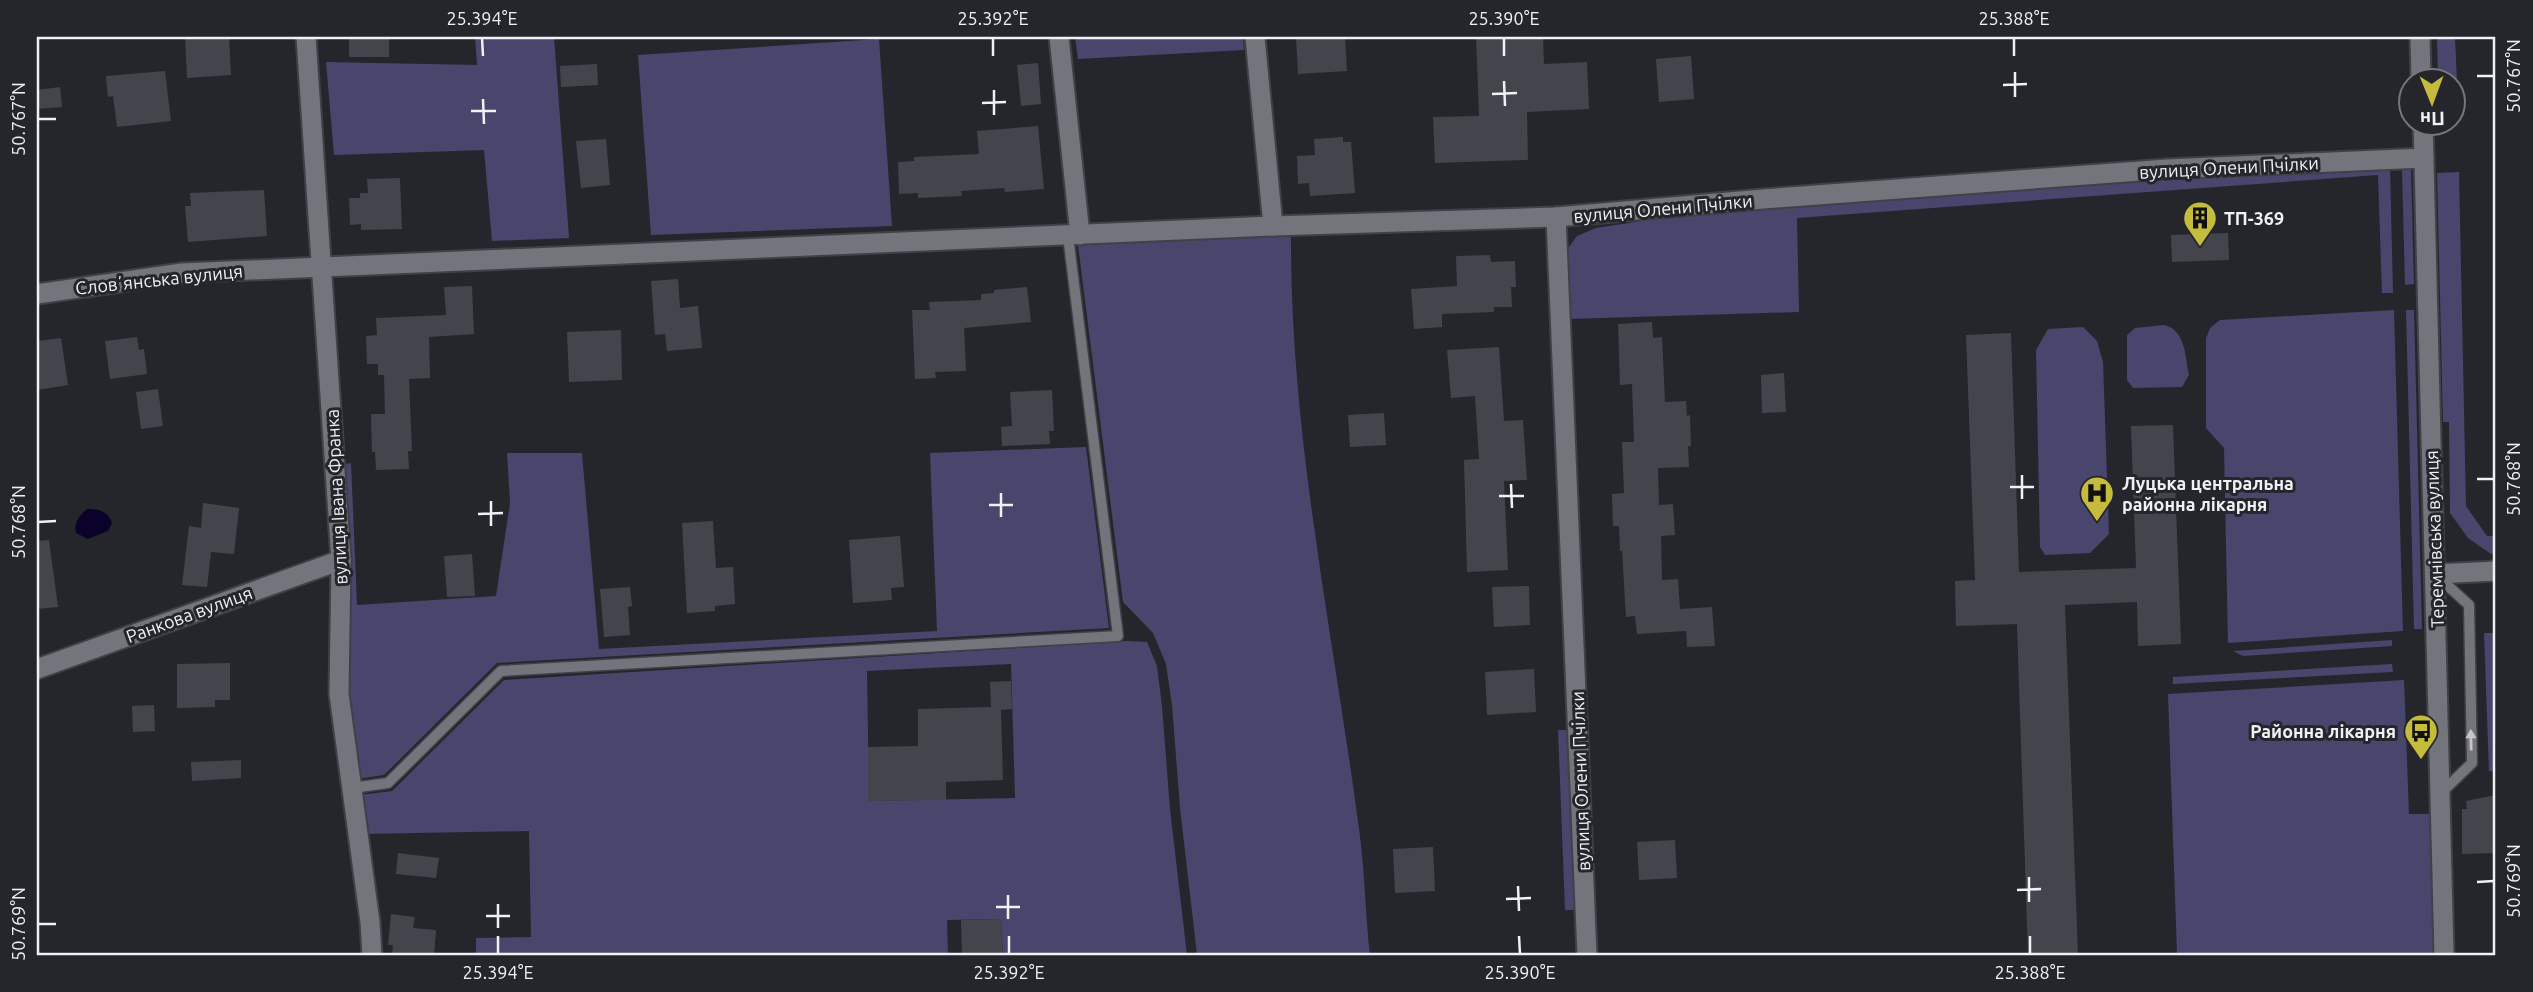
<svg xmlns="http://www.w3.org/2000/svg" width="2533" height="992" viewBox="0 0 2533 992" font-family="Ubuntu,sans-serif">
<rect width="100%" height="100%" fill="#25252c"/>
<g fill="#48466c" fill-rule="evenodd">
<polygon points="475,37 554,37 569,238 492,241 484,150 334,155 326,62 477,65"/>
<polygon points="1075,37 1243,37 1244,50 1078,59"/>
<polygon points="2437,37 2455,37 2457,81 2438,80"/>
<polygon points="879,39 892,226 651,235 638,55"/>
<polygon points="2390,167 2393,293 2382,293 2378,175 1797,218 1799,312 1568,319 1567,258 1569,247 1577,236 1596,228 1680,215 2167,176"/>
<polygon points="2402,170 2411,170 2414,284 2405,285"/>
<polygon points="2459,172 2466,506 2487,536 2496,536 2496,553 2491,554 2468,538 2450,513 2449,422 2443,422 2437,173"/>
<path d="M1291,235C1290,435 1333,632 1359,829C1365,871 1365,913 1370,955H1197L1180,808L1172,705L1166,664L1153,633L1123,602L1078,245Z"/>
<polygon points="2394,310 2403,631 2228,643 2224,448 2206,428 2206,338 2210,328 2220,320"/>
<polygon points="2406,310 2414,310 2422,629 2414,629"/>
<path d="M2164,325C2186,330 2185,357 2189,375L2182,387L2133,388L2127,380V335L2135,328Z"/>
<polygon points="2083,327 2097,341 2103,362 2109,534 2090,553 2045,555 2040,547 2036,350 2048,329"/>
<polygon points="1086,447 1109,628 497,663 384,775 357,779 346,694 348,523 345,464 351,463 357,605 496,596 510,503 507,453 582,453 599,649 937,631 930,453"/>
<polygon points="2484,633 2496,633 2496,771 2489,771"/>
<polygon points="2392,640 2392,646 2243,656 2233,651"/>
<path d="M1128,641L1147,642L1157,666L1162,706L1170,809L1187,955H1003L1001,919L947,920L948,955H476V938L531,937L529,831L364,834L359,795L392,791L504,680ZM1011,664L1015,798L869,801L867,671Z"/>
<polygon points="2392,664 2393,672 2173,684 2173,677"/>
<polygon points="2404,680 2409,814 2430,814 2435,955 2177,955 2168,694"/>
<polygon points="1558,730 1572,730 1579,910 1565,910"/>
</g>
<path fill="#0b022b" d="M87,509C100,509 107,511 112,523L108,531L88,539L76,533C73,523 80,515 87,509Z"/>
<g fill="#44454c">
<polygon points="185,37 229,37 231,75 187,78"/>
<rect x="349" y="37" width="40" height="20"/>
<polygon points="1296,37 1345,37 1347,71 1298,74"/>
<polygon points="1476,37 1543,37 1544,64 1587,62 1589,109 1527,112 1528,160 1435,163 1433,117 1479,116"/>
<polygon points="1691,56 1694,99 1659,102 1656,59"/>
<polygon points="1038,63 1041,104 1021,106 1017,65"/>
<polygon points="597,64 598,85 561,87 560,66"/>
<polygon points="165,71 171,121 117,127 113,96 108,97 106,76"/>
<polygon points="60,87 62,107 37,109 37,90"/>
<polygon points="1038,126 1044,189 1005,192 1004,188 961,191 962,196 918,198 918,193 899,194 898,162 914,161 914,157 979,154 977,131"/>
<polygon points="1343,137 1343,142 1351,142 1355,193 1310,196 1309,183 1298,184 1297,156 1315,155 1314,139"/>
<polygon points="606,139 610,185 581,188 576,141"/>
<polygon points="400,178 402,229 361,230 361,224 350,225 349,198 360,198 360,193 368,193 367,179"/>
<polygon points="264,190 267,236 188,242 185,206 191,206 190,193"/>
<polygon points="2228,233 2229,260 2172,262 2171,235"/>
<polygon points="1490,255 1491,262 1515,261 1516,287 1511,287 1512,307 1494,307 1494,312 1442,314 1442,327 1414,329 1411,289 1457,286 1456,256"/>
<polygon points="678,279 680,308 698,306 702,348 667,351 665,334 655,335 651,281"/>
<polygon points="472,286 474,334 429,337 430,378 409,379 412,451 408,451 409,469 376,470 375,452 372,452 371,414 385,414 384,375 378,375 378,364 367,364 366,336 377,335 376,318 446,315 444,287"/>
<polygon points="1027,287 1031,322 964,328 966,371 935,372 936,378 915,379 912,310 930,310 929,302 981,300 981,294 994,293 994,290"/>
<polygon points="1652,322 1653,338 1662,337 1665,402 1686,401 1687,416 1690,415 1691,446 1688,446 1689,467 1658,468 1659,505 1673,504 1675,535 1661,536 1662,580 1678,579 1680,609 1712,607 1715,646 1687,647 1686,631 1637,634 1635,616 1626,617 1622,551 1620,551 1619,526 1613,526 1612,494 1624,493 1622,442 1634,442 1632,384 1620,385 1618,324"/>
<polygon points="621,330 622,380 569,382 567,332"/>
<polygon points="2011,333 2019,572 2136,568 2131,426 2173,425 2181,644 2138,646 2137,602 2065,605 2078,955 2028,955 2017,624 1956,626 1955,581 1975,580 1966,335"/>
<polygon points="137,337 139,350 144,349 147,374 110,379 105,341"/>
<polygon points="61,338 68,385 37,390 37,341"/>
<polygon points="1499,347 1504,421 1523,420 1527,480 1504,481 1508,570 1467,572 1464,460 1479,459 1475,396 1451,398 1447,350"/>
<polygon points="1784,373 1786,412 1762,413 1761,375"/>
<polygon points="158,389 163,426 141,429 136,392"/>
<polygon points="1052,390 1054,431 1049,431 1050,444 1002,446 1001,427 1012,426 1010,392"/>
<polygon points="1384,413 1386,445 1350,447 1348,415"/>
<polygon points="203,503 239,508 234,554 211,552 207,587 182,585 189,526 201,528"/>
<polygon points="713,521 716,568 733,567 735,604 715,606 715,611 687,613 682,523"/>
<polygon points="900,536 904,587 891,588 892,600 853,603 849,540"/>
<polygon points="49,540 58,607 37,609 37,541"/>
<polygon points="472,554 475,596 447,597 444,556"/>
<polygon points="1529,586 1530,625 1494,627 1492,587"/>
<polygon points="630,587 632,606 628,607 630,635 604,637 600,589"/>
<polygon points="230,663 230,700 215,700 215,707 177,708 177,664"/>
<polygon points="1534,669 1536,712 1487,715 1485,672"/>
<polygon points="1011,681 1012,709 1001,710 1003,780 946,782 946,800 868,801 868,747 918,746 918,709 991,707 990,682"/>
<polygon points="154,705 155,731 133,732 132,706"/>
<polygon points="241,760 241,778 192,781 191,762"/>
<polygon points="2496,795 2496,853 2462,854 2462,809 2467,809 2466,801"/>
<polygon points="1675,840 1677,878 1639,880 1637,842"/>
<polygon points="1433,847 1435,891 1395,893 1393,849"/>
<polygon points="398,853 439,858 436,878 396,874"/>
<polygon points="391,914 415,917 413,928 436,930 434,955 392,955 393,945 388,945"/>
<polygon points="1001,919 1003,955 962,955 961,920"/>
</g>
<g fill="none" stroke-linecap="round" stroke-linejoin="round">
<g stroke="#404046" stroke-width="13">
<g id="lane">
<polyline points="2436,575 2469,605 2472,763 2442,792"/>
<polyline points="352,788 388,783 501,671 1118,636 1068,236"/>
</g>
</g>
<g stroke="#404046" stroke-width="23">
<g id="street">
<polyline points="306,37 341,560 339,694 370,922 372,955"/>
<polyline points="1059,37 1080,235"/>
<polyline points="1255,37 1273,226"/>
<polyline points="2420,37 2421,80"/>
<polyline points="2423,122 2444,955"/>
<polyline points="1556,217 1587,955"/>
<polyline points="37,294 182,273 1273,226 1556,217 1763,199 2167,169 2424,158"/>
<polyline points="2435,574 2496,571"/>
<polyline points="37,669 341,560"/>
</g>
</g>
<use href="#lane" stroke="#74747c" stroke-width="10"/>
<use href="#street" stroke="#74747c" stroke-width="19"/>
</g>
<defs><path id="oneway-solid" d="M-6-.8H1V-3.2L6.5 0L1 3.2V.8H-6Z" transform="scale(1.75)"/></defs>
<use fill="#c5c5cb" href="#oneway-solid" transform="translate(2471 740) rotate(-91)"/>
<path fill="none" stroke="#f0f1f5" stroke-width="2.5" d="M482,38L483,56M993,38V56M1504,38V56M2014,38V56M2015,72V97M2477,76H2494M1504,81L1505,106M2003,85L2027,84M994,90V115M1492,94L1517,93M483,99L484,124M982,103L1006,102M471,111H496M38,119H56M2022,475V499M2477,479H2494M1511,484L1512,508M2010,487H2034M1001,493V517M1499,496H1524M491,501V526M989,505H1013M478,514L503,513M38,522L56,521M2029,877V902M2477,882L2494,881M1518,886L1519,911M2017,890L2041,889M1008,895V919M1506,899L1531,898M498,904V928M996,907H1020M486,916H510M38,924H56M498,936V954M1009,936V954M1519,936L1520,954M2030,936V954"/>
<defs>
<g id="building-pin" transform="scale(1.75)"><path d="M0 17L-7.5 6A9.5 9.5 0 1 1 7.5 6Z" fill="#c5bc3d" stroke="#25252c"/><path d="M-4-6H4V6H1V3H-1V6H-4ZM-2.5-4.3h1.7v1.8h-1.7ZM.8-4.3h1.7v1.8H.8ZM-2.5-1h1.7V.8h-1.7ZM.8-1h1.7V.8H.8Z" fill="#111"/></g>
<g id="hospital-pin" transform="scale(1.75)"><path d="M0 17L-7.5 6A9.5 9.5 0 1 1 7.5 6Z" fill="#c5bc3d" stroke="#25252c"/><path d="M-5-5h3v3.5h4V-5h3V5h-3V1.5h-4V5h-3Z" fill="#111"/></g>
<g id="bus-pin" transform="scale(1.75)"><path d="M0 17L-7.5 6A9.5 9.5 0 1 1 7.5 6Z" fill="#c5bc3d" stroke="#25252c"/><path d="M-5-6H5V4H4V6H2V4H-2V6H-4V4H-5ZM-3.5-4V0h7V-4ZM-3.5 1.2v1.5H-2V1.2ZM2 1.2v1.5H3.5V1.2Z" fill="#111"/></g>
</defs>
<g fill-rule="evenodd">
<use href="#building-pin" x="2200" y="218"/>
<use href="#hospital-pin" x="2097" y="493"/>
<use href="#bus-pin" x="2421" y="731"/>
</g>
<g text-anchor="middle" dominant-baseline="central" stroke-width="6" stroke-linejoin="round" paint-order="stroke">
<g font-size="18" fill="#f0f1f5" stroke="#25252c">
<text transform="translate(2229 167) rotate(-3)">вулиця Олени Пчілки</text>
<text transform="translate(1663 208) rotate(-5)">вулиця Олени Пчілки</text>
<text transform="translate(159 279) rotate(-6)">Словʼянська вулиця</text>
<text transform="translate(336 497) rotate(-93)">вулиця Івана Франка</text>
<text transform="translate(2434 539) rotate(-92)">Теремнівська вулиця</text>
<text transform="translate(189 614) rotate(-20)">Ранкова вулиця</text>
<text transform="translate(1580 781) rotate(-92)">вулиця Олени Пчілки</text>
</g>
<g font-size="18" font-weight="bold" fill="#f0f1f5" stroke="#25252c" text-anchor="start">
<text x="2224" y="218">ТП-369</text>
<text x="2122" y="483">Луцька центральна<tspan x="2122" dy="21">районна лікарня</tspan></text>
<text x="2396" y="731" text-anchor="end">Районна лікарня</text>
</g>
</g>
<rect width="2533" height="992" fill="none" stroke="#25252c" stroke-width="77"/>
<g transform="translate(2432 102) rotate(179)"><circle r="33" fill="#25252c" stroke="#76777c" stroke-width="2"/>
<path d="M0-5L12 26L0 18L-12 26Z" fill="#c5bc3d"/>
<text y="-10" font-size="19" font-weight="bold" text-anchor="middle" fill="#f0f1f5">Пн</text>
</g>
<rect x="38" y="38" width="2456" height="916" fill="none" stroke="#f0f1f5" stroke-width="2.5"/>
<g font-size="18" text-anchor="middle" fill="#f0f1f5">
<text x="482" y="25">25.394°E</text>
<text x="993" y="25">25.392°E</text>
<text x="1504" y="25">25.390°E</text>
<text x="2014" y="25">25.388°E</text>
<text transform="translate(2514 76) rotate(-90)" y="6">50.767°N</text>
<text transform="translate(19 119) rotate(-90)" y="6">50.767°N</text>
<text transform="translate(2514 479) rotate(-90)" y="6">50.768°N</text>
<text transform="translate(19 522) rotate(-90)" y="6">50.768°N</text>
<text transform="translate(2514 881) rotate(-90)" y="6">50.769°N</text>
<text transform="translate(19 924) rotate(-90)" y="6">50.769°N</text>
<text x="498" y="979">25.394°E</text>
<text x="1009" y="979">25.392°E</text>
<text x="1520" y="979">25.390°E</text>
<text x="2030" y="979">25.388°E</text>
</g>
</svg>
